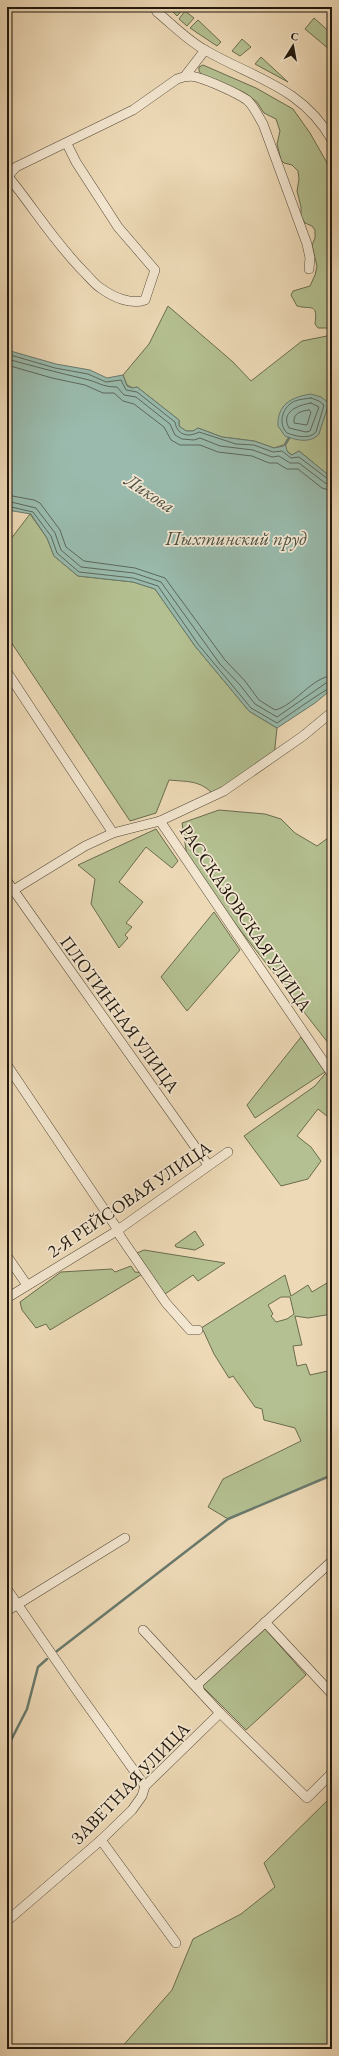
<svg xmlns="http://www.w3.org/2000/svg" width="339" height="2056" viewBox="0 0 339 2056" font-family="'EB Garamond',serif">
<rect width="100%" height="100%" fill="#edd9b6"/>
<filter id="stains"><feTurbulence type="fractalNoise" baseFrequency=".005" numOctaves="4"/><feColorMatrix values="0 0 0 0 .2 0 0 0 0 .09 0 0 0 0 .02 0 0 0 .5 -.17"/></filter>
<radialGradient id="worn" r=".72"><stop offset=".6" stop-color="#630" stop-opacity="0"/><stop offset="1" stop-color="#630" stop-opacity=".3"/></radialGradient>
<g fill="#b4c091" stroke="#6a6c4e" fill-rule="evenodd">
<polygon points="168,7 185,7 177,16"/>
<polygon points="185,11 194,18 187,26 179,19"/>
<polygon points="314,18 332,34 332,48 330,50 305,29"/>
<polygon points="198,20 221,42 217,46 190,28"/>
<polygon points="242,39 251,47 240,56 232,51"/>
<polygon points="261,57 288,82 255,64"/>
<path d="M203,65L256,88L293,109L310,133L326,161L332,175V328H318L315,324C318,302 311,310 297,306L291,295L293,291L310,286L315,275L317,266L312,245L315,238V230L312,226L305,223L301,216V207L297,191L299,179L298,171L292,165L284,163L281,160L277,144L280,131L276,119L264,113L257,102L245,93L201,74L199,71V67Z"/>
<polygon points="168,306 233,362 251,381 302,341 332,335 332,478 299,451 292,455 287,451 285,447 286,444 274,448 254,441 222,437 198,428 193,431 186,431 179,426 179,420 137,387 133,388 127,385 123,375 149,344"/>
<path d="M30,514L47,538L54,556L78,576L133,582L155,589L195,646L249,711L277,728L274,757L214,795C200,780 189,782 169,780L156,813L130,821L7,636V544Z"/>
<polygon points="219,810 265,814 281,819 295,833 317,846 332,835 332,1048 188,863 182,823"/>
<polygon points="156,829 178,861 172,868 146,847 119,882 143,902 126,923 132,927 125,935 128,938 119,948 91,904 95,879 78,865"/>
<polygon points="214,912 240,950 187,1011 161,977"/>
<polygon points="301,1037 325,1072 255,1118 247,1105"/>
<polygon points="329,1069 332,1074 332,1120 318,1109 297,1136 311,1147 321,1161 308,1179 281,1186 244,1136 315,1086"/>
<polygon points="195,1231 204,1245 195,1250 176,1247 175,1245"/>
<polygon points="144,1250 225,1263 198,1281 193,1275 165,1294 137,1253"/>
<polygon points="131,1266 135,1272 144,1273 50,1330 46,1324 36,1328 22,1310 20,1302 61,1272 112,1269 115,1272"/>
<path d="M285,1275L291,1296L308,1285L312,1292L332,1280V1314L308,1318L295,1316L302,1345L293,1346L297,1366L306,1364L310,1375L332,1370V1475L228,1519L208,1507L223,1479L301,1441L295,1428L264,1420L262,1409L255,1407L233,1376L229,1378L214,1354L203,1330H198ZM281,1297H290L294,1314L287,1319L276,1322L271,1316L273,1314L268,1305Z"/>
<polygon points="265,1629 306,1675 246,1730 202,1686"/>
<polygon points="332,1796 332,2049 120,2049 172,1990 193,1939 241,1914 275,1887 264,1863"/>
</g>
<g fill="#99baac" stroke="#69796c">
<path d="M7,350L56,364L90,370L107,378L123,375L127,386L132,388L137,387L179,420V426L186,431H193L198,428L222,437L254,441L274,448L284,446L285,443C287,447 285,452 292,455L299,451L332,478V689L315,703L277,728L249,711L195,646L155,589L133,582L78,576L54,556L47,538L31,514L7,510Z"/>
<path d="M311,394L321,397L329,403L319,434C310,444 296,440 285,436L278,426C277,404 292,397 311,394Z"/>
</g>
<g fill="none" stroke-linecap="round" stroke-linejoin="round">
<g stroke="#5c685c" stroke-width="1">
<path d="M7,354L55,368L88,374L106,382L121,380L126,390L137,392L175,422C177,435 188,438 199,432L236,444L254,445L273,452L282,451L291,458L299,457L328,479L332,480"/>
<path d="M7,359C33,366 59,373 85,379C99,382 101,387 117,387L124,395L136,397L170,424L175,435L182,439L194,440L200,438L220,446L253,450L272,457L279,456L290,463H299L325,483L332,485"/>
<polyline points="7,365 52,378 85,385 103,393 114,393 123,401 134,404 164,427 171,440 180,445 200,445 218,452 252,456 269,463 277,463 287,469 298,469 322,488 332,491"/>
<path d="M311,398L319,401L324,405L316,432C309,440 295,436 287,433C277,423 283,406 295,401C300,399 306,399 311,398Z"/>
<path d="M311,403L319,407L310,431L306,432L289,428C280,412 298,405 311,403Z"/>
<path d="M309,410L311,412L307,425L294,423C293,413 301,411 309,410Z"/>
<path d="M7,495L34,500L40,503L60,530L66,547L84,561L135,568L165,578L225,660L245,681L259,700L275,710C294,706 313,676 332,676"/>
<polyline points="7,501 36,508 55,533 61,550 81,567 134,573 161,582 220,664 240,685 255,704 277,717 326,683 332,682"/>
<path d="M7,506L33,512L51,536L57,553L79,572L133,578L158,586L198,644L251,708L277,723C285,718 328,687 332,687"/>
</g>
<g stroke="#69796c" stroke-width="2.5">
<polyline points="286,443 289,438"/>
<polyline points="57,1651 228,1519 332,1475"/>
<polyline points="7,1748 27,1709 38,1667 47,1659"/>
</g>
<g stroke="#534836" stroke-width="10">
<g id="street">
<path d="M154,7L157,12C173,25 187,40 205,50C253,78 302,87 332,140"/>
<polyline points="185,76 205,50"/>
<path d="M7,175C33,207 55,243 84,272C90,278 95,285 102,289C113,297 131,305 145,300L155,270L118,227L76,162L67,144"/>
<path d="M8,176L16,167L133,110L177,79C183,77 189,75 196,77C210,81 235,92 247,100C254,106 258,116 263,124L307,244L310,258L309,269"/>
<polyline points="7,672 113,833"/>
<polyline points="160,821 332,1074"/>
<polyline points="7,881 208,1165"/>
<polyline points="7,894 85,846 113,833 160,821 224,791 303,736 332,712"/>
<polyline points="7,1065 118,1230 120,1236 166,1303 190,1330 198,1330"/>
<polyline points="7,1256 27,1285"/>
<polyline points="7,1298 115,1232 228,1152"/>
<polyline points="7,1589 75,1688 145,1786"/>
<polyline points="7,1611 125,1538"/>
<polyline points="265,1622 332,1694"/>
<polyline points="143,1630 220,1713 307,1798 332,1773"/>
<polyline points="199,1689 198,1684 332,1561"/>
<polyline points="101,1840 176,1943"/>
<polyline points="7,1921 101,1840 132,1810 142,1796 145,1786 220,1713"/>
</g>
</g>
<use href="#street" stroke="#f3e6d0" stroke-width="9"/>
</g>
<g text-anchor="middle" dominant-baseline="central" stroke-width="3.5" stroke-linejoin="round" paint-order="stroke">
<g font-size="18" fill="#20170c" stroke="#f3e6d0">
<text transform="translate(246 918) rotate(56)">РАССКАЗОВСКАЯ УЛИЦА</text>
<text transform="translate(120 1014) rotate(54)">ПЛОТИННАЯ УЛИЦА</text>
<text transform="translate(129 1199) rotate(-34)">2-Я РЕЙСОВАЯ УЛИЦА</text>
<text transform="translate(130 1783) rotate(-46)">ЗАВЕТНАЯ УЛИЦА</text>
</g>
<g font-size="19" font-style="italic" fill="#4a5044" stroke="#f3e6d0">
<text transform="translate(150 493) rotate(33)">Ликова</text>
<text x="236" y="538">Пыхтинский пруд</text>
</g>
</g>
<rect width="339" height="2056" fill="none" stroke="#edd9b6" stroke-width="24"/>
<rect x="8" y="8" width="323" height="2040" fill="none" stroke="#20170c" stroke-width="2"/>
<rect x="12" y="12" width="315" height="2032" fill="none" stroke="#20170c"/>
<g transform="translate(293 46) rotate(11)" stroke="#f3e6d0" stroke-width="3" paint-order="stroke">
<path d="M0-3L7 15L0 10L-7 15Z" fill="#20170c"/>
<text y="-6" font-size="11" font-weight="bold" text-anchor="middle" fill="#20170c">С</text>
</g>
<rect width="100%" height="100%" filter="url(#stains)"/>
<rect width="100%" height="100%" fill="url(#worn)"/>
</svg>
